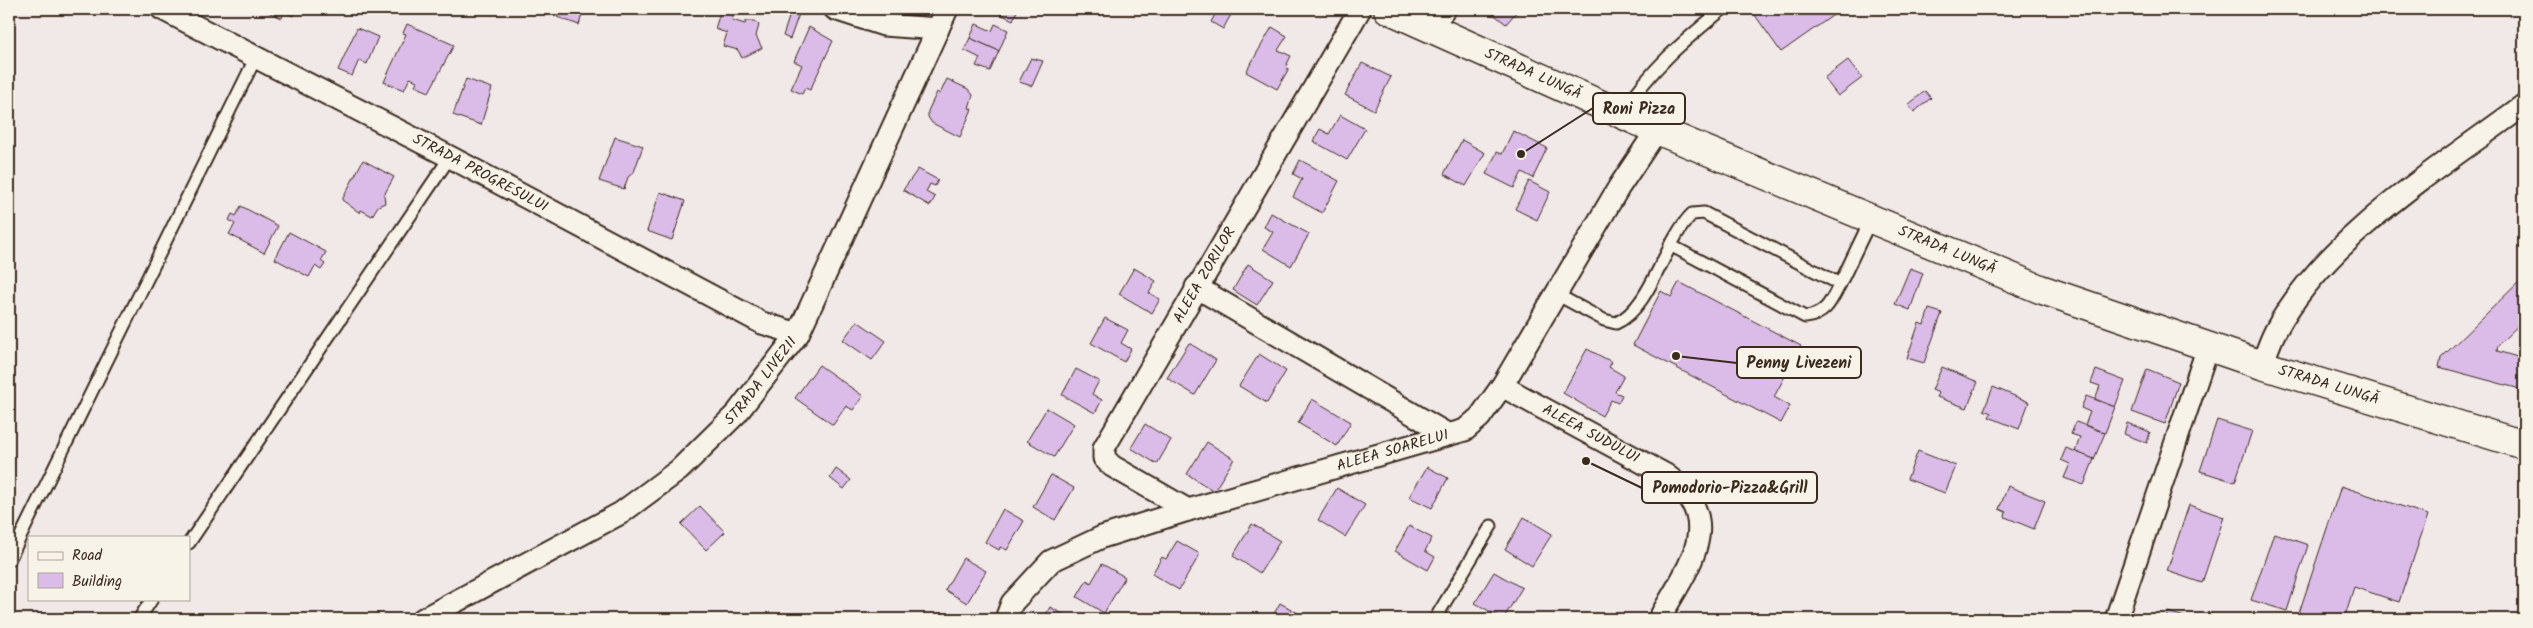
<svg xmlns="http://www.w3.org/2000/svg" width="2533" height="628" viewBox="0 0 2533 628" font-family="Kalam,sans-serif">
<rect width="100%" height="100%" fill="#f1e8e8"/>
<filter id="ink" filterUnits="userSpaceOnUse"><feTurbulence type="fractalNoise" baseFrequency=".02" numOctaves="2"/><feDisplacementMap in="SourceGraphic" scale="10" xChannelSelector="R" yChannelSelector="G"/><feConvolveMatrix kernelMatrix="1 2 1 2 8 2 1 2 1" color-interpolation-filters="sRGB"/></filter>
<g filter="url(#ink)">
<g fill="#dbbce9" stroke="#3b2a1e">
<polygon points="263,9 296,9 293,16 284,12 282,18 263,10"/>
<polygon points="560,9 578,9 583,11 579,25 557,17"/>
<polygon points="721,9 736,9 732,20 745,24 746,21 754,21 759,25 756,36 762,48 742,58 738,50 723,46 727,33 715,29"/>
<polygon points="1002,9 1018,9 1013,20 1000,14"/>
<polygon points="1218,9 1234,9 1223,29 1211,22"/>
<polygon points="1487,9 1519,9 1506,24"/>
<polygon points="1755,9 1842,9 1781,52 1752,11"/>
<polygon points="791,11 799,14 790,39 783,36"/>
<polygon points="407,24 454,45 429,92 415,86 417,81 410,78 404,90 384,82 406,34 403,33"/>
<polygon points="976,24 992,31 995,24 1008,30 999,51 970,38"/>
<polygon points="809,27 833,41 810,90 805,88 802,94 791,89 802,65 794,61"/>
<polygon points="1272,27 1287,36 1278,50 1291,56 1287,64 1288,70 1277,89 1246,72"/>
<polygon points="357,28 378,37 367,64 359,60 352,76 338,70"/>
<polygon points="970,38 999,51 990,71 976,66 980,58 964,50"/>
<polygon points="1031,58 1043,61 1032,86 1019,82"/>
<polygon points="1848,60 1862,78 1838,96 1824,78"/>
<polygon points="1362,63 1391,77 1374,110 1345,95"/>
<polygon points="466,79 492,88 481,125 453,115"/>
<polygon points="947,79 968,89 973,95 969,108 972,109 960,137 932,123 928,117 928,111 937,92 940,94"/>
<polygon points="1925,91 1931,98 1914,112 1908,105"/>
<polygon points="1340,115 1365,129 1347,160 1313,141 1320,129 1329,134"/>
<polygon points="1513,131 1547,148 1533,178 1522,172 1514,188 1486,174 1497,152 1502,154"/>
<polygon points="615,137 643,146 634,172 628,177 624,189 599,181"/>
<polygon points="1462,140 1485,153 1466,186 1444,174"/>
<polygon points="363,160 394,177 384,195 385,203 378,206 372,216 361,210 360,213 342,200"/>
<polygon points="1300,160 1339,181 1322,213 1293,197 1302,179 1293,174"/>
<polygon points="918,169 938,180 935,186 930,184 926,192 935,197 930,206 903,190"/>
<polygon points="1529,181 1550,192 1537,220 1515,209"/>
<polygon points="660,192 685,201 672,240 647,231"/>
<polygon points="241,206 278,226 264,253 229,234 235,224 229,220 232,214 236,216"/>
<polygon points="1271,213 1309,234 1291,266 1263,249 1273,232 1264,227"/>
<polygon points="289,232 326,252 321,261 325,264 321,270 315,266 309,277 275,259"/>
<polygon points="1248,264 1273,280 1257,305 1233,290"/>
<polygon points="1134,268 1156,281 1149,293 1160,299 1152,313 1119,294"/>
<polygon points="1910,268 1923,273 1910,310 1895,304"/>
<polygon points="2524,277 2524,320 2498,345 2497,351 2524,359 2524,390 2439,367 2441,358"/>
<polygon points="1679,282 1801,346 1774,397 1790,406 1781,423 1633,345 1661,291 1671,297"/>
<polygon points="1929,309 1942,313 1924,363 1907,358 1919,323 1924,325"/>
<polygon points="1105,318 1128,330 1121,343 1131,349 1124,362 1091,343"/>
<polygon points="857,321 886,341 872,360 843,340"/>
<polygon points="1189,343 1216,360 1195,395 1167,378"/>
<polygon points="1587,349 1612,362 1609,367 1624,376 1615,392 1622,395 1618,403 1611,400 1602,416 1563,393"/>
<polygon points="1259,354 1286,371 1267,403 1239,386"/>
<polygon points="819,365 863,396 853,410 846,406 833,425 795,398"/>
<polygon points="1942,367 1978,382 1967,408 1937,397 1939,393 1932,390"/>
<polygon points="1076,369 1099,381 1092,394 1102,400 1095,413 1062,395"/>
<polygon points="2147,369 2179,382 2165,424 2132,412"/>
<polygon points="2096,370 2125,381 2115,407 2095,399 2100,386 2091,383"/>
<polygon points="1993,387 2029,402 2019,429 1989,417 1991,413 1984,410"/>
<polygon points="2086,396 2115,407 2105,433 2085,425 2090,412 2081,408"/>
<polygon points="1312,399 1351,422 1337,446 1298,423"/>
<polygon points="1047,408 1074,424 1054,457 1027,441"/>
<polygon points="2217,420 2252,431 2235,482 2200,471"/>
<polygon points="2076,422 2105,433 2094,459 2075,452 2080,437 2071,434"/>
<polygon points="2127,423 2150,432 2147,443 2124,434"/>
<polygon points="1145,424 1171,440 1157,464 1131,448"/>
<polygon points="1207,442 1234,459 1214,491 1187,474"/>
<polygon points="2066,448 2094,459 2084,485 2064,478 2070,464 2061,460"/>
<polygon points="1918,451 1956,466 1945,493 1907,479"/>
<polygon points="1427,467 1448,478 1432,508 1409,497"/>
<polygon points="836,469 851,480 844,489 830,478"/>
<polygon points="1051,475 1074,488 1055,520 1033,507"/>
<polygon points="2008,486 2045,501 2034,529 2005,517 2006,512 1999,509"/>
<polygon points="2341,486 2428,515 2399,602 2354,587 2344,619 2297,619"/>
<polygon points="1337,488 1365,505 1345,537 1318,520"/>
<polygon points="2189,505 2224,517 2202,583 2167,571"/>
<polygon points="700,506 725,532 706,550 681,524"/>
<polygon points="1003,509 1024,521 1007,550 1000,547 999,550 985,542"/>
<polygon points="1524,517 1552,534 1532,566 1505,549"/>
<polygon points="1252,524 1280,541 1260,573 1233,556"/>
<polygon points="1409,526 1432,538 1425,551 1435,557 1428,570 1395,551"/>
<polygon points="2274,533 2308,545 2287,611 2251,600"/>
<polygon points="1177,541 1200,554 1179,590 1152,574 1162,557 1166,559"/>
<polygon points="963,558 986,571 967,603 945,590"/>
<polygon points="1102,564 1125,577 1104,613 1077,597 1087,580 1091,583"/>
<polygon points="1494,572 1522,588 1503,619 1475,603"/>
<polygon points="1280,603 1307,618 1307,619 1271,619"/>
<polygon points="1050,607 1070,618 1070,619 1043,619"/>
<polygon points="2168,612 2191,619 2166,619"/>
</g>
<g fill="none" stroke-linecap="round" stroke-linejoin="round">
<g stroke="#3b2a1e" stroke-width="15">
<g id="service">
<path d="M1621,114C1652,68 1681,43 1723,9"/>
<polyline points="1840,284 1871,219"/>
<path d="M1556,294L1604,320L1616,323C1651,308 1664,242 1692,214L1704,213L1840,284C1831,301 1826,315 1805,317L1670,245"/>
<polyline points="189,543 450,157"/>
<polyline points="9,560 256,57"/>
<polyline points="139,619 152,599"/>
<polyline points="1435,619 1491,526"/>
</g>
</g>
<g stroke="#3b2a1e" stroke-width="25">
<g id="minor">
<path id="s1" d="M162,9L450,157L762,323L798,334"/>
<polyline points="835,9 884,25 938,29"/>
<polyline points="1429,27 1445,9"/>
<polyline points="1196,287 1447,434"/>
<path d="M2262,365C2266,354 2270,341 2276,330C2326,237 2441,167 2524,105"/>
<path id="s2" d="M1502,386L1666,475C1728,520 1688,567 1659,619"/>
<path id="s3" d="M1188,510L1112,466L1104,458V448L1360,9"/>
<path id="s4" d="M423,619L621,513L679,470L737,413L798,334L947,9"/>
<path id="s5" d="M1006,619L1012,603L1051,561L1102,537L1188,510L1465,430L1480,417L1502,386L1619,187L1657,130"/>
<polyline points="2116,619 2208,347"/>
</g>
</g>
<g stroke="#3b2a1e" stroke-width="31">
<g id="secondary">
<path id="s6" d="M1388,9L1657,130L2040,289L2262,365L2524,445"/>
</g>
</g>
<use href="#service" stroke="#f7f3e8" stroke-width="11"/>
<use href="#minor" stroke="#f7f3e8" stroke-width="21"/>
<use href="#secondary" stroke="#f7f3e8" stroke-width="28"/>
</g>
</g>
<g text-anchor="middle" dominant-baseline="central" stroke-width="5" stroke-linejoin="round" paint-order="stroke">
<g font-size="15" fill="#3b2a1e" stroke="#f7f3e8">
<text stroke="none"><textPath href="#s6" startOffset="159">STRADA LUNGĂ</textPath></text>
<text stroke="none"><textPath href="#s1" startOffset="358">STRADA PROGRESULUI</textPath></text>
<text stroke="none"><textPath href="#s6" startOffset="609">STRADA LUNGĂ</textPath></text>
<text stroke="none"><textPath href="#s3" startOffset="309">ALEEA ZORILOR</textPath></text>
<text stroke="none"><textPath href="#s4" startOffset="418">STRADA LIVEZII</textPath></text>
<text stroke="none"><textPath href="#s6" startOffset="1014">STRADA LUNGĂ</textPath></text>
<text stroke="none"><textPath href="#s2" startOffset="101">ALEEA SUDULUI</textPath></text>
<text stroke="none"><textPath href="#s5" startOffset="434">ALEEA SOARELUI</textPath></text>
</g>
</g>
<path fill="none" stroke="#3b2a1e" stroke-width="2" d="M1521 154L1593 108M1676 356L1737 363M1586 461L1642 488"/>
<g fill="#3b2a1e" stroke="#f7f3e8" stroke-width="2">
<circle cx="1521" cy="154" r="5"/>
<circle cx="1676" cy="356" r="5"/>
<circle cx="1586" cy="461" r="5"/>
</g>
<g fill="#f7f3e8" stroke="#3b2a1e" stroke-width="2">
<rect x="1593" y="93" width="92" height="31" rx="5"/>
<rect x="1737" y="347" width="124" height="31" rx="5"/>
<rect x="1642" y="472" width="175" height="31" rx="5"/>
</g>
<g font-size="16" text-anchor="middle" font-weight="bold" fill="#3b2a1e">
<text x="1639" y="114">Roni Pizza</text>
<text x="1799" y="368">Penny Livezeni</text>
<text x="1730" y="493">Pomodorio-Pizza&amp;Grill</text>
</g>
<rect width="2533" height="628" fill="none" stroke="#f7f3e8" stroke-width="30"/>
<rect x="15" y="15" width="2503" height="598" fill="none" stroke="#3b2a1e" stroke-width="2" filter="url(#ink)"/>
<rect x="28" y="536" width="162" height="65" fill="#f7f3e8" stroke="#aca397"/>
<rect x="38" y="552" width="25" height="8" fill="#f7f3e8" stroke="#aca397"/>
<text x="72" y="560" font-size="15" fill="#3b2a1e">Road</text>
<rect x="38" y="573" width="25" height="15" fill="#dbbce9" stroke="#aca397"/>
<text x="72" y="586" font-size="15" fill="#3b2a1e">Building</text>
</svg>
